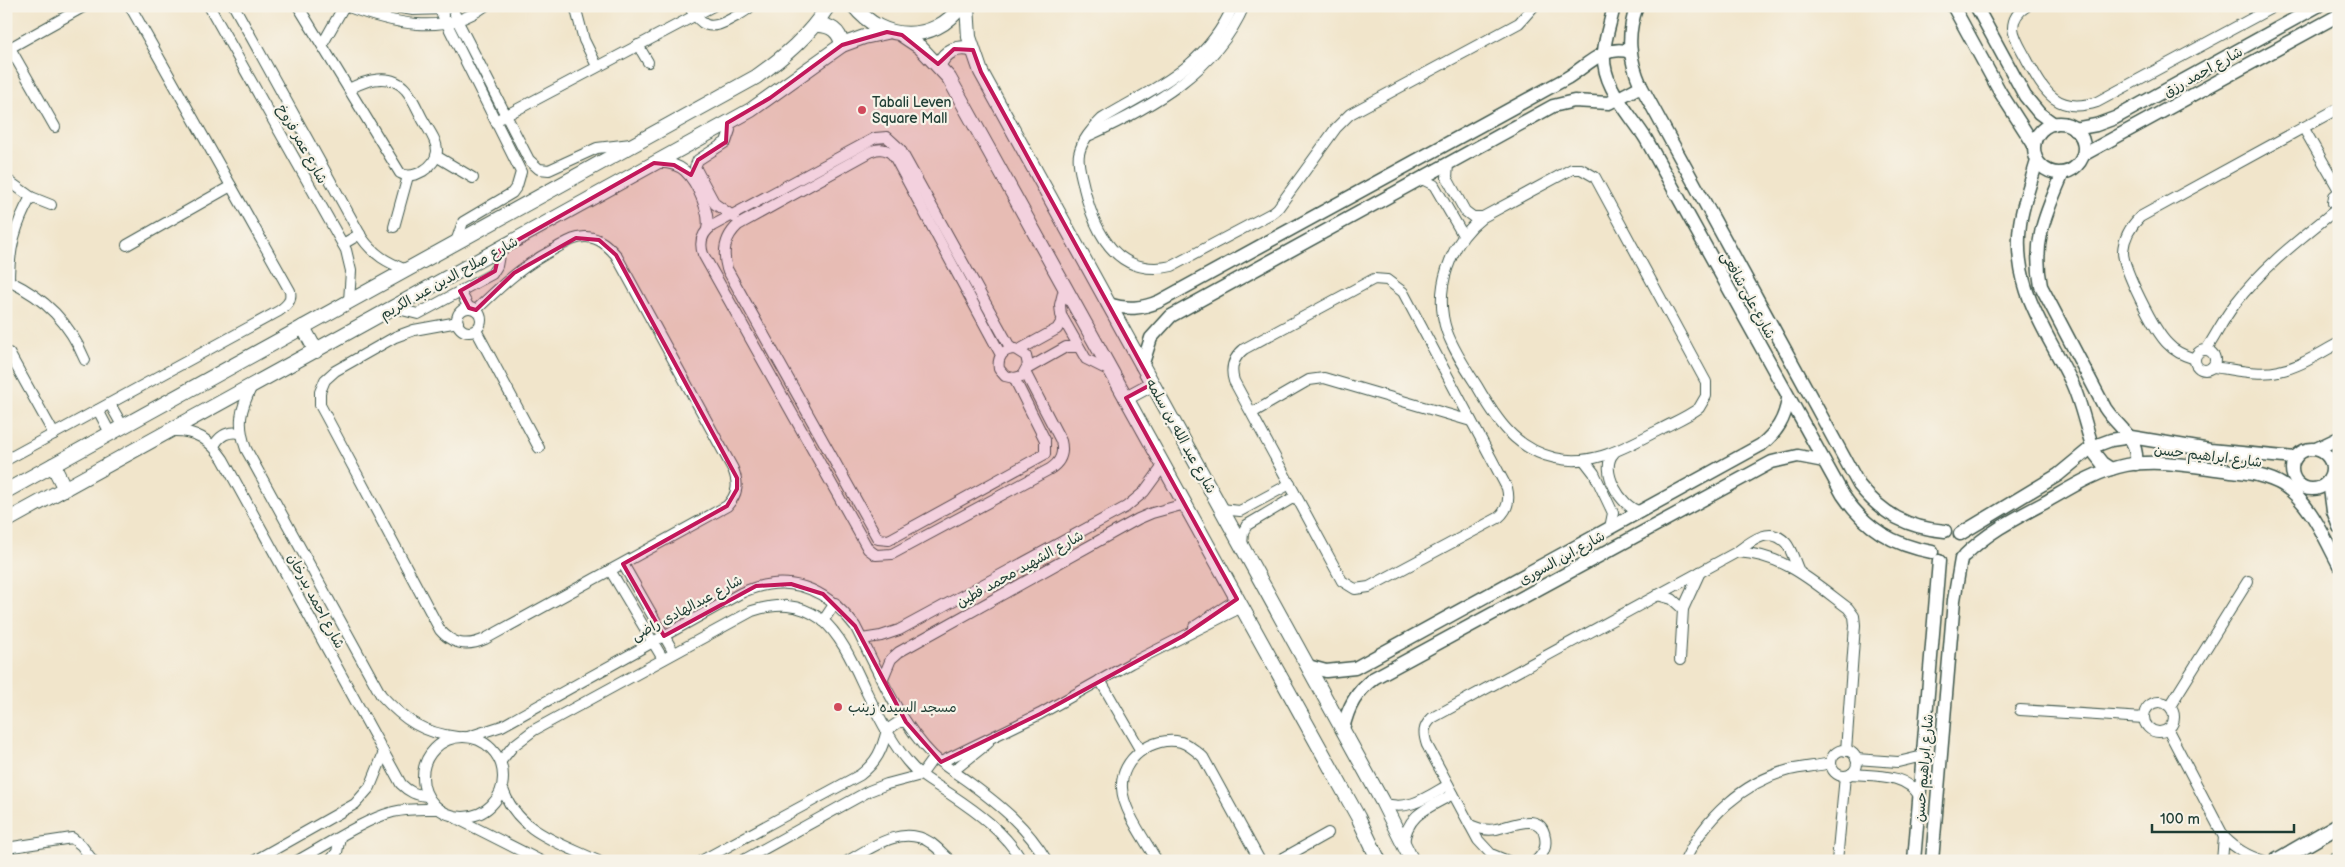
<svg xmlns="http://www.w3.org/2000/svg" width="2345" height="867" viewBox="0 0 2345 867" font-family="'Balsamiq Sans','Playpen Sans Arabic',sans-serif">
<rect width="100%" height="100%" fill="#f7f3e8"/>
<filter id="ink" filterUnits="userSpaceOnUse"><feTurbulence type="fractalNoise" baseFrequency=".02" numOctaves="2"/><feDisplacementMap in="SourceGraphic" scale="10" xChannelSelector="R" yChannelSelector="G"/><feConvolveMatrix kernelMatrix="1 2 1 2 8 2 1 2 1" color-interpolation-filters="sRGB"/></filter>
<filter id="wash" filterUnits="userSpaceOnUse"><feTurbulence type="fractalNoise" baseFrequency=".0096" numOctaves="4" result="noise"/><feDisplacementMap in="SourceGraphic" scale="20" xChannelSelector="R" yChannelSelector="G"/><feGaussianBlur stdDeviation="1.12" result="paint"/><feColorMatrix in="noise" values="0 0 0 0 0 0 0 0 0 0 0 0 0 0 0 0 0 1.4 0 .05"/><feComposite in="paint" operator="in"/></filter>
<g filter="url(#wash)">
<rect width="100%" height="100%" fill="#f1e5cb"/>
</g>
<g filter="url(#ink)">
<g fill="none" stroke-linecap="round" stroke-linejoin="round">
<g stroke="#3e564b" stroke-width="12">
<g id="minor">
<polyline points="209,6 346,250 351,271 349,301"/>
<path d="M234,6L362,238C374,255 387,262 406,270"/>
<path d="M298,6L400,173C413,181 436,167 437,151C437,140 428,129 423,120C418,111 413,98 406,90C391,72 366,80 349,89"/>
<path d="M346,6C391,23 444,37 485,6"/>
<polyline points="389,6 413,10 446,9"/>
<polyline points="575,6 584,40 597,66"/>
<path d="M689,6C701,27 710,31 731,19C738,15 746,12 751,6"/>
<path d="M1233,6C1206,68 1155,87 1102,119C1093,127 1081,142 1079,154C1077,165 1082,177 1084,188C1095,234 1118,278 1172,266L1272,213L1278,208L1336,128L1350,114L1519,23L1534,6"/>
<path d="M2027,6C2019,11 2013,18 2013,28C2014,39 2022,50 2027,60C2044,91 2056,115 2097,102L2275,6"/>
<polyline points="452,7 458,22 529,160 539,169 549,170 597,148 631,144"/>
<polyline points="440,10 521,172 517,186 512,193 463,222 456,242"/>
<polyline points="322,45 344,6"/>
<polyline points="638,45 648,62"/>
<polyline points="10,48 55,127"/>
<polyline points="6,50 85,6"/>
<polyline points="501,118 713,6"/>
<polyline points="727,123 730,130 726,142 698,160 695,167 715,204 734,217"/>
<polyline points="2303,127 2339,190"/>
<path d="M1090,135C1152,107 1216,71 1244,6"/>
<polyline points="436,156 473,178"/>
<path d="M655,163C665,162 677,164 685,171C697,182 711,214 707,230"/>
<path d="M1448,164L1447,178L1465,211L1473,217H1483L1572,169H1581L1595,177L1706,382V396L1699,408C1687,417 1672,423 1659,430C1625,447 1594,467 1555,458C1515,449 1496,419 1477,386C1466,369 1454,351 1447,332C1433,291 1449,243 1483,217"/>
<polyline points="6,179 31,197 51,205"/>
<polyline points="1419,180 1424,180 1434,185 1463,235"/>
<polyline points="2339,192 2334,196 2333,203 2339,211"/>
<polyline points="394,227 408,176"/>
<polyline points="343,244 360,234"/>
<polyline points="127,245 231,186"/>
<path d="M1374,279L1387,280L1403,292L1507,488C1510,500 1508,510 1498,518L1369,587L1355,589L1342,581L1234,381C1230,368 1233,358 1244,349Z"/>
<path d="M9,281C46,299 69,322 85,360"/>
<path d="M9,281C9,249 15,225 31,197"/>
<polyline points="1065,285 1060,305 1061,315 1086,359 1112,372"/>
<polyline points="460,291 469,308"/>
<polyline points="394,308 418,314 492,274 497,266 500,250"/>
<circle cx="469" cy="320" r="12"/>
<path d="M458,322L414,330L395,337L335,371L325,380L320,392V405L326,416L440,630C453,645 467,647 485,639L727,506C738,494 739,484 733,469L616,255C608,246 600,238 587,237C577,236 567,242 558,247C522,266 505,282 476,310"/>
<polyline points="476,330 539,448"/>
<path d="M1011,349L900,149L887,137L875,138L712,226C702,233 699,242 703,254L868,549L876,555L892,554L1050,469C1061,462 1064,453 1061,441L1025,372"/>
<circle cx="2205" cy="360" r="10"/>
<polyline points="1019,350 1057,329 1063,319"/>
<path d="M2206,350C2216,335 2224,318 2235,304C2264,266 2300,239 2337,209"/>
<polyline points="9,353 54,434"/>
<path d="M1001,355L895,158C890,150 882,147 872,151L738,225C725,237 722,251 727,269L878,539L889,540L1045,454V440L1014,378L1005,376L999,369C997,357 1003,349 1015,349L1026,356L1028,365L1022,376L1014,378"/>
<path d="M2195,359C2185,356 2175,352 2168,344C2155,332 2122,267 2123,251C2124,237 2130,227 2140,217L2339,108"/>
<path d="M2212,367C2233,369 2258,376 2279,371C2300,367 2320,353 2339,343"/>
<polyline points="1027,369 1066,347 1078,347"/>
<path d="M252,386C240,410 237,424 246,449L381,695C404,720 423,733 457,737"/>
<polyline points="110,404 123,427"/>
<polyline points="98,410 110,433"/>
<polyline points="1252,413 1309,380 1324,378 1471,421"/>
<path d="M172,431C196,430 210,440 223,459L401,784C409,792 416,795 427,796"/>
<path d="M214,446C220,435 228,431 240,433"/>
<path d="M1614,453C1598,469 1622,509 1640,511"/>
<path d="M6,460L279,311C287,305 292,301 290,291L130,6"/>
<polyline points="1584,460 1594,473 1613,513 1610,528"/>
<polyline points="1221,509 1240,511 1290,484"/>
<polyline points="1242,546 1243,532 1247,525 1296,496"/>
<path d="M1737,552C1750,542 1770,525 1786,543C1792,550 1795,563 1799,571"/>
<polyline points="623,564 674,653"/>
<polyline points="610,570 663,659"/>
<polyline points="1657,595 1672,599 1683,609"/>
<polyline points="823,621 835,603"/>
<polyline points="1194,627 1237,599"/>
<polyline points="862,639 881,636 899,630 1126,507 1144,492 1163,466"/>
<polyline points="1680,660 1683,609 1700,572"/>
<polyline points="883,678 891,659 899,652 1138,519 1152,513 1185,504"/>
<polyline points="1100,680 1141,751"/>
<circle cx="2159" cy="717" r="15"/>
<polyline points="2170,706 2248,581"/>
<polyline points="2020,710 2144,718"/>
<path d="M2168,730L2224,837C2236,849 2247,856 2264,861"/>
<circle cx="463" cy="777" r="40"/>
<path d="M468,737L502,726L741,593C787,572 825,587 855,626C878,670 897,719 933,756C944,766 958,774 970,783C1001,806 1027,827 1047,861"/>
<circle cx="1844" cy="763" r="13"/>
<polyline points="1856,759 1898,762 1923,756"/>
<path d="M501,761L513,746L534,730L752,611C777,603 799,603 821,619C842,635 856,670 867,693C878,716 891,742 908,762C919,776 935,784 950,794C977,812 1005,832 1022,861"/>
<polyline points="941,762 1040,714 1131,663 1242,607"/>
<polyline points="953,771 988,743"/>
<path d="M1851,774C1876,776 1906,773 1920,797"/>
<path d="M502,787C517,832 558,842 598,861"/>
<path d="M1383,803C1408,812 1427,797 1448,785"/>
<polyline points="454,817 541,861"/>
<path d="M1470,825C1479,829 1487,831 1496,829C1512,826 1541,811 1545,837C1547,848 1543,854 1536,861"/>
<path d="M1404,844C1406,814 1430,807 1453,794"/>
<polyline points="6,848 72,838 81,845 93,861"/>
<polyline points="254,861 355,804 370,787 383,755"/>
<path d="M297,861C325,846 363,820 393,812C409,808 423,809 439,809"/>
<polyline points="330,861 337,852 340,837"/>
<path d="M701,861L860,775C877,762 882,750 887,730L899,722H906"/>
<polyline points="742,861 869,791 887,784 921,775 934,757"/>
<path d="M848,861C872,847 903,824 931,843C938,848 944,855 951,861"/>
<path d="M1157,861C1146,841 1123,811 1122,788C1120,759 1153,735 1181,742C1190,745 1196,751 1203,757L1260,861"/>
<polyline points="1278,861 1328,833"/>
<path d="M1508,861L1491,854L1478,840L1427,745C1423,733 1423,727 1432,718L1737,552C1785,555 1812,581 1848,608L1854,616L1855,625L1846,751"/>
<path d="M1685,861C1704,818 1744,782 1789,770C1803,767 1817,766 1831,763"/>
<polyline points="1837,861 1845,776"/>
<polyline points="2222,861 2224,837"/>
</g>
</g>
<g stroke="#3e564b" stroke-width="15">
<g id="tertiary">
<path d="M1614,6C1611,21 1605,37 1604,52C1601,86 1630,113 1646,139L1843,495C1865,528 1893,545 1932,552"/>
<path d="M1637,6C1626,35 1629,59 1641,86L1859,485C1882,514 1908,528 1945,531"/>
<polyline points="1953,6 2000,92 2034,145"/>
<polyline points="1976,6 2025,96 2039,113 2054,124"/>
<circle cx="2059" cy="148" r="25"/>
<polyline points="2074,129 2096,125 2115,118 2318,6"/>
<polyline points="2083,155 2339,15"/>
<path d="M2037,161C2031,182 2023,203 2020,224C2012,288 2045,328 2071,381C2082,404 2086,430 2095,454L2102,463L2111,469"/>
<path d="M2063,173C2046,213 2032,241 2041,286L2105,408C2118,428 2139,437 2136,464"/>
<path d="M1108,304C1127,310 1142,309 1160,301L1567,78C1587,66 1604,44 1630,52"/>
<polyline points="1142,366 1151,338 1171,316 1553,106 1574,101 1609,103 1641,86"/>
<circle cx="2312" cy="469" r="20"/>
<polyline points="2316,449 2339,438"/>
<polyline points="2329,481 2333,511 2339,527"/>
<polyline points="1960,534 2058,475 2092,447 2111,440 2131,437 2210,450 2295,458"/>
<path d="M1965,555C1988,532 2016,518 2044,503C2070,488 2096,471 2126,465C2157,459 2193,466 2224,470C2244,473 2265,474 2283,485C2310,502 2324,537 2339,565"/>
<path d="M1308,666L1326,671L1355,668L1761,445C1777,432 1785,419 1788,399"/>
<path d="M1343,729C1348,707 1356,692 1374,678L1772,462L1798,456L1824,461"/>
<polyline points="1914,861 1939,561"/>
<polyline points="1932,861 1954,600 1961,559"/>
</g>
</g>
<g stroke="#3e564b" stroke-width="16">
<g id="secondary">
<path d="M854,6C882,42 934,44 961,6"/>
<polyline points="967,6 969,37 981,72 1383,803 1412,861"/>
<path d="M815,25C830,24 840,31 842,45"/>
<polyline points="902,35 920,47 949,78 1358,817 1379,861"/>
<path d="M939,65C945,51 958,45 973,50"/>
<polyline points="303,327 316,351"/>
<polyline points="1126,398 1152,384"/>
<polyline points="53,465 65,489"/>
<path d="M6,491L756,77C784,57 809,36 828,6"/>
<polyline points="6,521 751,110 842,45 864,37 887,32"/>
</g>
</g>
<g stroke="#3e564b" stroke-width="18">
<g id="primary">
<polyline points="2277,861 2339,825"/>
<polyline points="2335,861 2339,859"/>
</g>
</g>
<use href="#minor" stroke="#fff" stroke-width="10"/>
<use href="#tertiary" stroke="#fff" stroke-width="12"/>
<use href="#secondary" stroke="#fff" stroke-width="14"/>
<use href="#primary" stroke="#fff" stroke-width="15"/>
</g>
</g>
<path fill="#c2185b" fill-opacity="0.2" stroke="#c2185b" stroke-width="4" stroke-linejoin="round" d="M887,32L902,35L938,64L954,49L973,50L981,72L1152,384L1126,398L1237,599L1183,636L1040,714L941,762L906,722L855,626L823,594L791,584L756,586L664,636L623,564L727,506L737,489V478L616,255L599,240L576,238L514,273L476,310L469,308L460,291L495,271L500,250L654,163L674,165L691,175L698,160L726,142L727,123L770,98L842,45Z"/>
<g fill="#d1495b" stroke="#f7f3e8" stroke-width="2">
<circle cx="862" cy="110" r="5"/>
<circle cx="838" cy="707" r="5"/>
</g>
<g text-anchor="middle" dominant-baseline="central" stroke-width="4.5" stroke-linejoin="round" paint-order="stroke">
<g font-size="14" fill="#1f3d34" stroke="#f7f3e8">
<text transform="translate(2203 72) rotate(-29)">شارع احمد رزق</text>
<text transform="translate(302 144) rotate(61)">شارع عمر فروخ</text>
<text transform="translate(449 278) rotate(-29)">شارع صلاح الدين عبد الكريم</text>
<text transform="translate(1748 295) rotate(61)">شارع على شافعى</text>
<text transform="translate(1181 436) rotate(61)">شارع عبد الله بن سلمه</text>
<text transform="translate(2208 456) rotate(7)">شارع ابراهيم حسن</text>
<text transform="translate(1562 558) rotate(-29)">شارع ابن السورى</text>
<text transform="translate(1020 569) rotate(-29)">شارع الشهيد محمد فطين</text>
<text transform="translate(316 601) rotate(62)">شارع احمد بدرخان</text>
<text transform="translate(687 608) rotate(-28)">شارع عبدالهادى راضى</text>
<text transform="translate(1924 768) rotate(-85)">شارع ابراهيم حسن</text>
</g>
<g font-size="14" fill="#1f3d34" stroke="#f7f3e8" text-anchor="start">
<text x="872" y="102">Tabali Leven<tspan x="872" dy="16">Square Mall</tspan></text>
<text x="848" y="707">مسجد السيده زينب</text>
</g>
</g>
<rect width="2345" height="867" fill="none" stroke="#f7f3e8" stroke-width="25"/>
<path d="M2152 824v8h142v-8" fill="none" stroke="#1f3d34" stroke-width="2.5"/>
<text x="2160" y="824" font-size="15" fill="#1f3d34" stroke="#f7f3e8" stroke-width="4" paint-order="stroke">100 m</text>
</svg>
